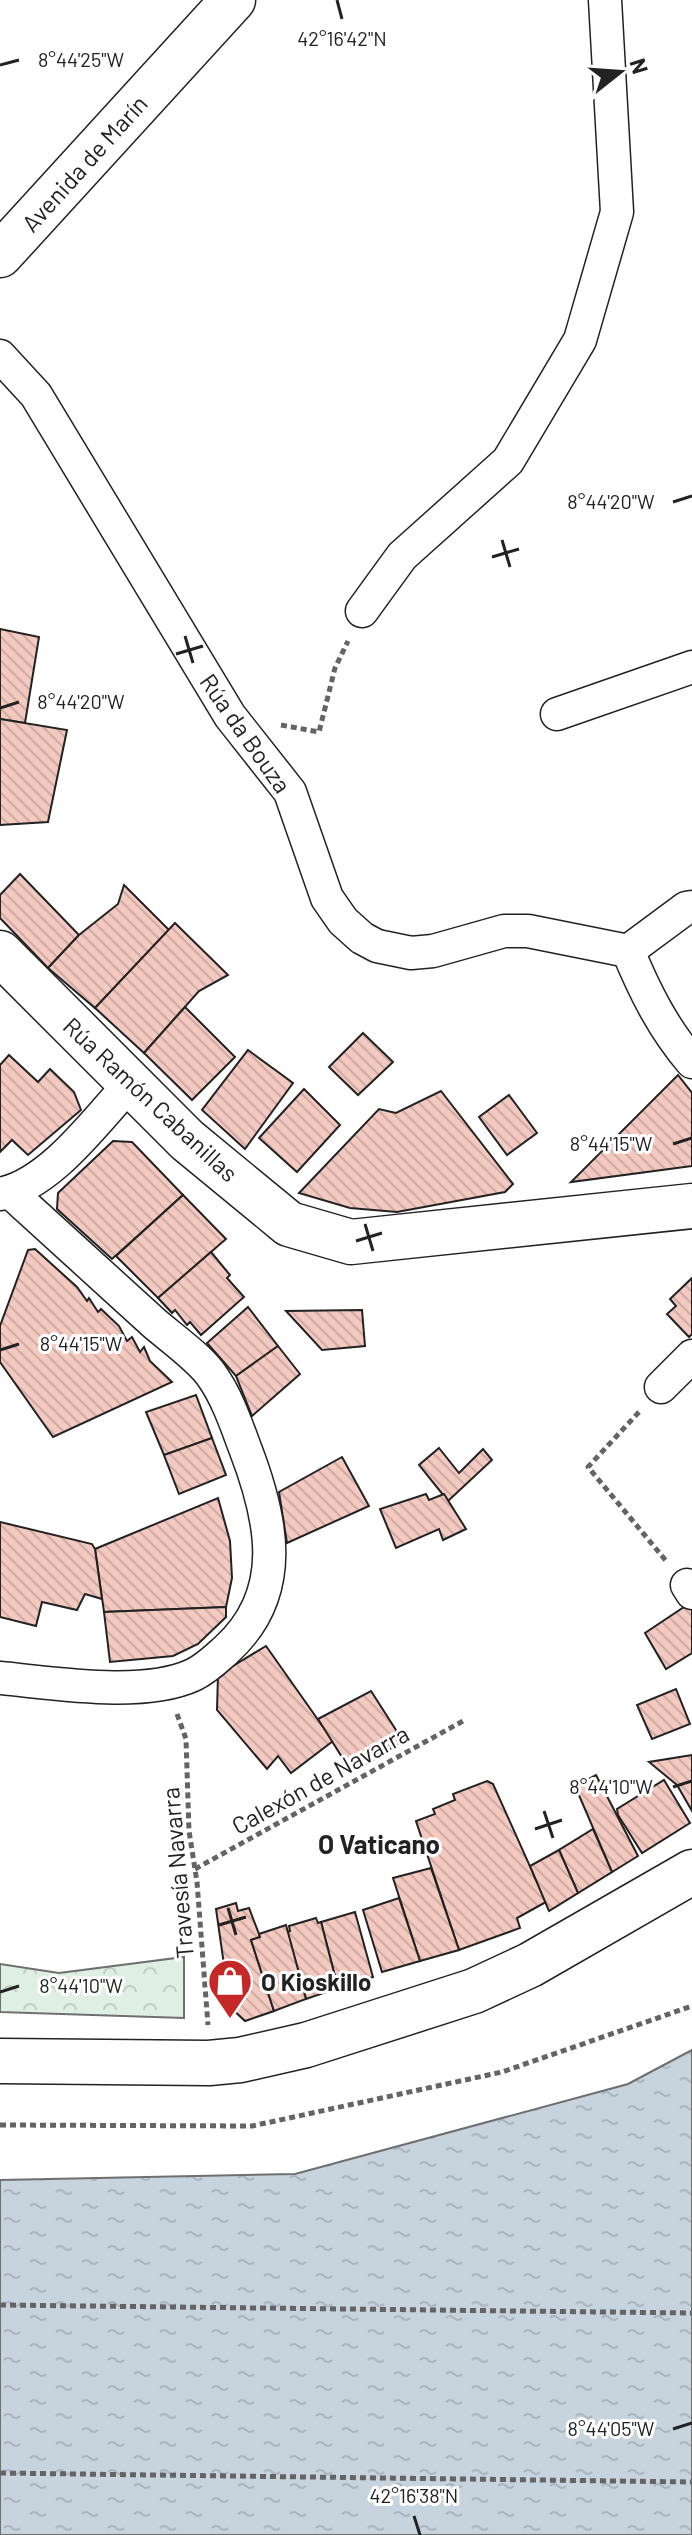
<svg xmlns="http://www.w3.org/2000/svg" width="692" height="2535" viewBox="0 0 692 2535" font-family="Barlow,sans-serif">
<defs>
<pattern id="park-crowns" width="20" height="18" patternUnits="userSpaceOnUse" patternTransform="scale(2)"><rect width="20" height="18" fill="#e0efe3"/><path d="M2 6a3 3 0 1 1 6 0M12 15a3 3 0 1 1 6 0" fill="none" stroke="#c0cdc2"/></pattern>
<pattern id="water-ripples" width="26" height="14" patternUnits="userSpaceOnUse" patternTransform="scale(2)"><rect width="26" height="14" fill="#c7d3dd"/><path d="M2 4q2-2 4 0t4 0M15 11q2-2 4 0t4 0" fill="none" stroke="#abb5bd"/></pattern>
<pattern id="building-back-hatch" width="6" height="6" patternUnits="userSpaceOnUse" patternTransform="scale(2)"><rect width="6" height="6" fill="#f3c9c0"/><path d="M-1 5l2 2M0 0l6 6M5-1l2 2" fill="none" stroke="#d0aca5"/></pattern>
</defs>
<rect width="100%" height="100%" fill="#fff"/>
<polygon fill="url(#park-crowns)" stroke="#6f6f6f" stroke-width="2" points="184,1957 184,2018 0,2012 0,1964 59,1973"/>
<polygon fill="url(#water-ripples)" stroke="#6f6f6f" stroke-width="2" points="692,2050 692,2535 0,2535 0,2180 295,2174 628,2084"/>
<g fill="url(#building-back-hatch)" stroke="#222" stroke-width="2">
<polygon points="0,629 39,637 25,723 0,719"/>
<polygon points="0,719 67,730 48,822 0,825"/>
<polygon points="20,874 79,935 48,968 0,918 0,895"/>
<polygon points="124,885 169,930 95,1008 48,968 79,935 118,904"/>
<polygon points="175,923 228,975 199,991 144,1053 95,1008"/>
<polygon points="185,1007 235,1057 192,1100 144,1053"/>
<polygon points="363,1033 393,1062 358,1095 329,1067"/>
<polygon points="248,1050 293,1083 245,1149 202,1110"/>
<polygon points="9,1055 38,1082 50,1069 74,1092 81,1110 28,1155 12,1140 0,1152 0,1065"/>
<polygon points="678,1075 692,1093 692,1166 571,1182"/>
<polygon points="304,1089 340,1125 297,1172 259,1138"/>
<polygon points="441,1091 513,1184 505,1192 397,1212 350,1208 299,1193 379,1109 396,1113"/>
<polygon points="509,1095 537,1133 507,1155 479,1117"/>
<polygon points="113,1141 132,1142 183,1195 112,1259 57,1209 58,1193"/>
<polygon points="183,1195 226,1239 158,1298 116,1256"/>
<polygon points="35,1249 77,1287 87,1301 89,1298 98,1312 101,1309 119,1326 127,1341 132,1337 140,1352 144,1347 150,1361 172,1382 53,1437 0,1362 0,1326 28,1250"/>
<polygon points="211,1252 230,1275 227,1278 244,1297 201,1335 190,1322 187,1325 175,1310 172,1313 158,1298"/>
<polygon points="692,1278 692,1334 689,1337 667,1314 676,1306 670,1299"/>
<polygon points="248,1307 278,1346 236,1376 207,1343"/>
<polygon points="362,1310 365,1346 322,1350 286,1311"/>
<polygon points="278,1346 300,1374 252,1416 236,1376"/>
<polygon points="196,1395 212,1438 164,1455 146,1412"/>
<polygon points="212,1438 226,1475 179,1494 164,1455"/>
<polygon points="439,1448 459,1473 483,1449 492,1460 448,1501 419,1465"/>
<polygon points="342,1457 369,1506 287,1543 279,1492"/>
<polygon points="426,1494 429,1500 444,1494 466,1529 443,1540 439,1529 396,1548 380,1509"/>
<polygon points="218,1498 230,1541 232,1578 226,1607 104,1612 95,1549"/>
<polygon points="0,1522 92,1544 95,1549 102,1599 85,1594 77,1610 42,1602 36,1626 0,1617"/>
<polygon points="690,1603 692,1607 692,1653 666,1669 645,1633"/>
<polygon points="226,1607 226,1617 198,1644 173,1656 110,1662 104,1612"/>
<polygon points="266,1646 333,1741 291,1773 278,1756 267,1769 217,1710 218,1675"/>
<polygon points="676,1689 690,1724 652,1739 637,1705"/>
<polygon points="371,1691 403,1741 352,1773 318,1719"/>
<polygon points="692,1755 692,1811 677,1785 649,1762"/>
<polygon points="596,1775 638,1856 612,1872 575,1786"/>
<polygon points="664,1780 690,1823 642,1853 618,1815 617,1809"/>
<polygon points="487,1781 493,1784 546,1902 517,1918 520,1928 459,1950 416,1821 435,1814 433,1809 455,1800 453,1794"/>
<polygon points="593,1829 612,1872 578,1893 559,1850"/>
<polygon points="559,1850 578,1893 549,1911 530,1866"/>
<polygon points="431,1868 459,1950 420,1961 393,1878"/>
<polygon points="399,1898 420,1961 382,1972 363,1910"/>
<polygon points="236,1903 238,1911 249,1908 259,1934 260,1937 251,1940 274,2011 245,2021 230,2007 216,1909"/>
<polygon points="355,1912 373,1977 338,1988 321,1922"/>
<polygon points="316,1918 318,1923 321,1922 338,1988 306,1999 287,1932 290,1931 289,1926"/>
<polygon points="286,1925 306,1999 274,2011 251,1940 260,1937 259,1934"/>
</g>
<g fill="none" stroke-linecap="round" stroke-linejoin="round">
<g stroke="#222" stroke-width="35">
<g id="street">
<polyline points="0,356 36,395 230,716 290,792 327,898 343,921 362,938 377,946 411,953 433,951 504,931 528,931 628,951"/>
<polyline points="362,611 402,556 508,461 580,340 617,212 605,0"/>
<polyline points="557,714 692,667"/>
<path d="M628,951C645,992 663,1028 692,1062"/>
<polyline points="628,951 686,908 692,907"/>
<path d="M0,1194C51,1184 96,1120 130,1084"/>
<polyline points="661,1387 692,1356"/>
<polyline points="687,1585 692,1593"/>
<path d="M0,1678C54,1683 143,1698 193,1675C206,1669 216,1659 226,1650C289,1593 272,1518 245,1448C236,1424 227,1397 212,1376C201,1359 170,1337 154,1323C106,1279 58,1236 10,1192"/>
</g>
</g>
<g stroke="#222" stroke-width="47">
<g id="secondary">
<polyline points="0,255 233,0"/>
<polyline points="0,2061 209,2063 240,2060 306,2045 474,1991 530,1965 692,1872"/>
</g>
</g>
<g stroke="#222" stroke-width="47">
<polyline id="primary" points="0,953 187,1140 289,1224 351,1242 692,1206"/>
</g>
<g stroke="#646464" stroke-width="5" stroke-dasharray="6 4" stroke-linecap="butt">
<polyline points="281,725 319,732 335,668 348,641"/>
<polyline points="639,1412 588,1467 667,1562"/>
<polyline points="177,1714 186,1739 189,1831 197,1882 208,2025"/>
<polyline points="195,1869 463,1721"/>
<polyline points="0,2125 252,2126 502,2072 692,2006"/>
<polyline points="0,2305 692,2313"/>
<polyline points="0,2473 692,2482"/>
</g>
<use href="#street" stroke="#fff" stroke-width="32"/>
<use href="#secondary" stroke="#fff" stroke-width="44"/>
<use href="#primary" stroke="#fff" stroke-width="44"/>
</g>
<path fill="none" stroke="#222" stroke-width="3" d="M337,0L342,19M0,65L19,60M673,502L692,496M502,540L510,567M492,557L519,549M185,636L193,663M176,654L203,646M0,708L19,702M673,1144L692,1138M365,1224L373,1251M356,1241L382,1233M0,1350L19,1344M673,1787L692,1781M544,1811L553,1838M535,1829L562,1820M228,1908L236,1935M219,1925L246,1917M0,1992L19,1986M673,2429L692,2423M414,2516L420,2535"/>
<defs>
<g id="shop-pin" transform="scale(2.3)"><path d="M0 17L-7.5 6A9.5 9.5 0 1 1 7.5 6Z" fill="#c62828" stroke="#fff"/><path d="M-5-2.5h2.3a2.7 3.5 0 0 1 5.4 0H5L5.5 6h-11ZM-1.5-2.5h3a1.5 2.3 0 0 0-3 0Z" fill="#fff"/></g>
</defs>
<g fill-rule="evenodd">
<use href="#shop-pin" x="230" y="1981"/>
</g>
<g text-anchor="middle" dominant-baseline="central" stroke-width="6" stroke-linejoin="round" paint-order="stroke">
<g font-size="24" fill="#222" stroke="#fff">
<text transform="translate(84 163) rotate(-48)">Avenida de Marín</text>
<text transform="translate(246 733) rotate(55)">Rúa da Bouza</text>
<text transform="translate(151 1099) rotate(43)">Rúa Ramón Cabanillas</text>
<text transform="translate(320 1779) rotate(-29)">Calexón de Navarra</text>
<text transform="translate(177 1873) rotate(-95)">Travesía Navarra</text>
</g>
<g font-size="24" font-weight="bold" fill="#222" stroke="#fff" text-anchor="start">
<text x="261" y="1981">O Kioskillo</text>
</g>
<g font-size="26" font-weight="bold" fill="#222" stroke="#fff">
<text x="379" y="1843">O Vaticano</text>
</g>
</g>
<g font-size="20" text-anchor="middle" fill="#222" stroke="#fff" stroke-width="6" stroke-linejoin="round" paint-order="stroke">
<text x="342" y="46">42°16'42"N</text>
<text x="81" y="67">8°44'25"W</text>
<text x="611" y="509">8°44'20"W</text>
<text x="81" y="709">8°44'20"W</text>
<text x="611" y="1151">8°44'15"W</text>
<text x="81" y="1351">8°44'15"W</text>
<text x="611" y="1794">8°44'10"W</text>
<text x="81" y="1993">8°44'10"W</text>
<text x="611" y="2436">8°44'05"W</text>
<text x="414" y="2503">42°16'38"N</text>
</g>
<g transform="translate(620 72) rotate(73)" stroke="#ffffff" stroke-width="6" paint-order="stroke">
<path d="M0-6L14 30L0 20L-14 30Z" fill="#222222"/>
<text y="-12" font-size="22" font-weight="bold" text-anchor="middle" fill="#222222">N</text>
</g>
</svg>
